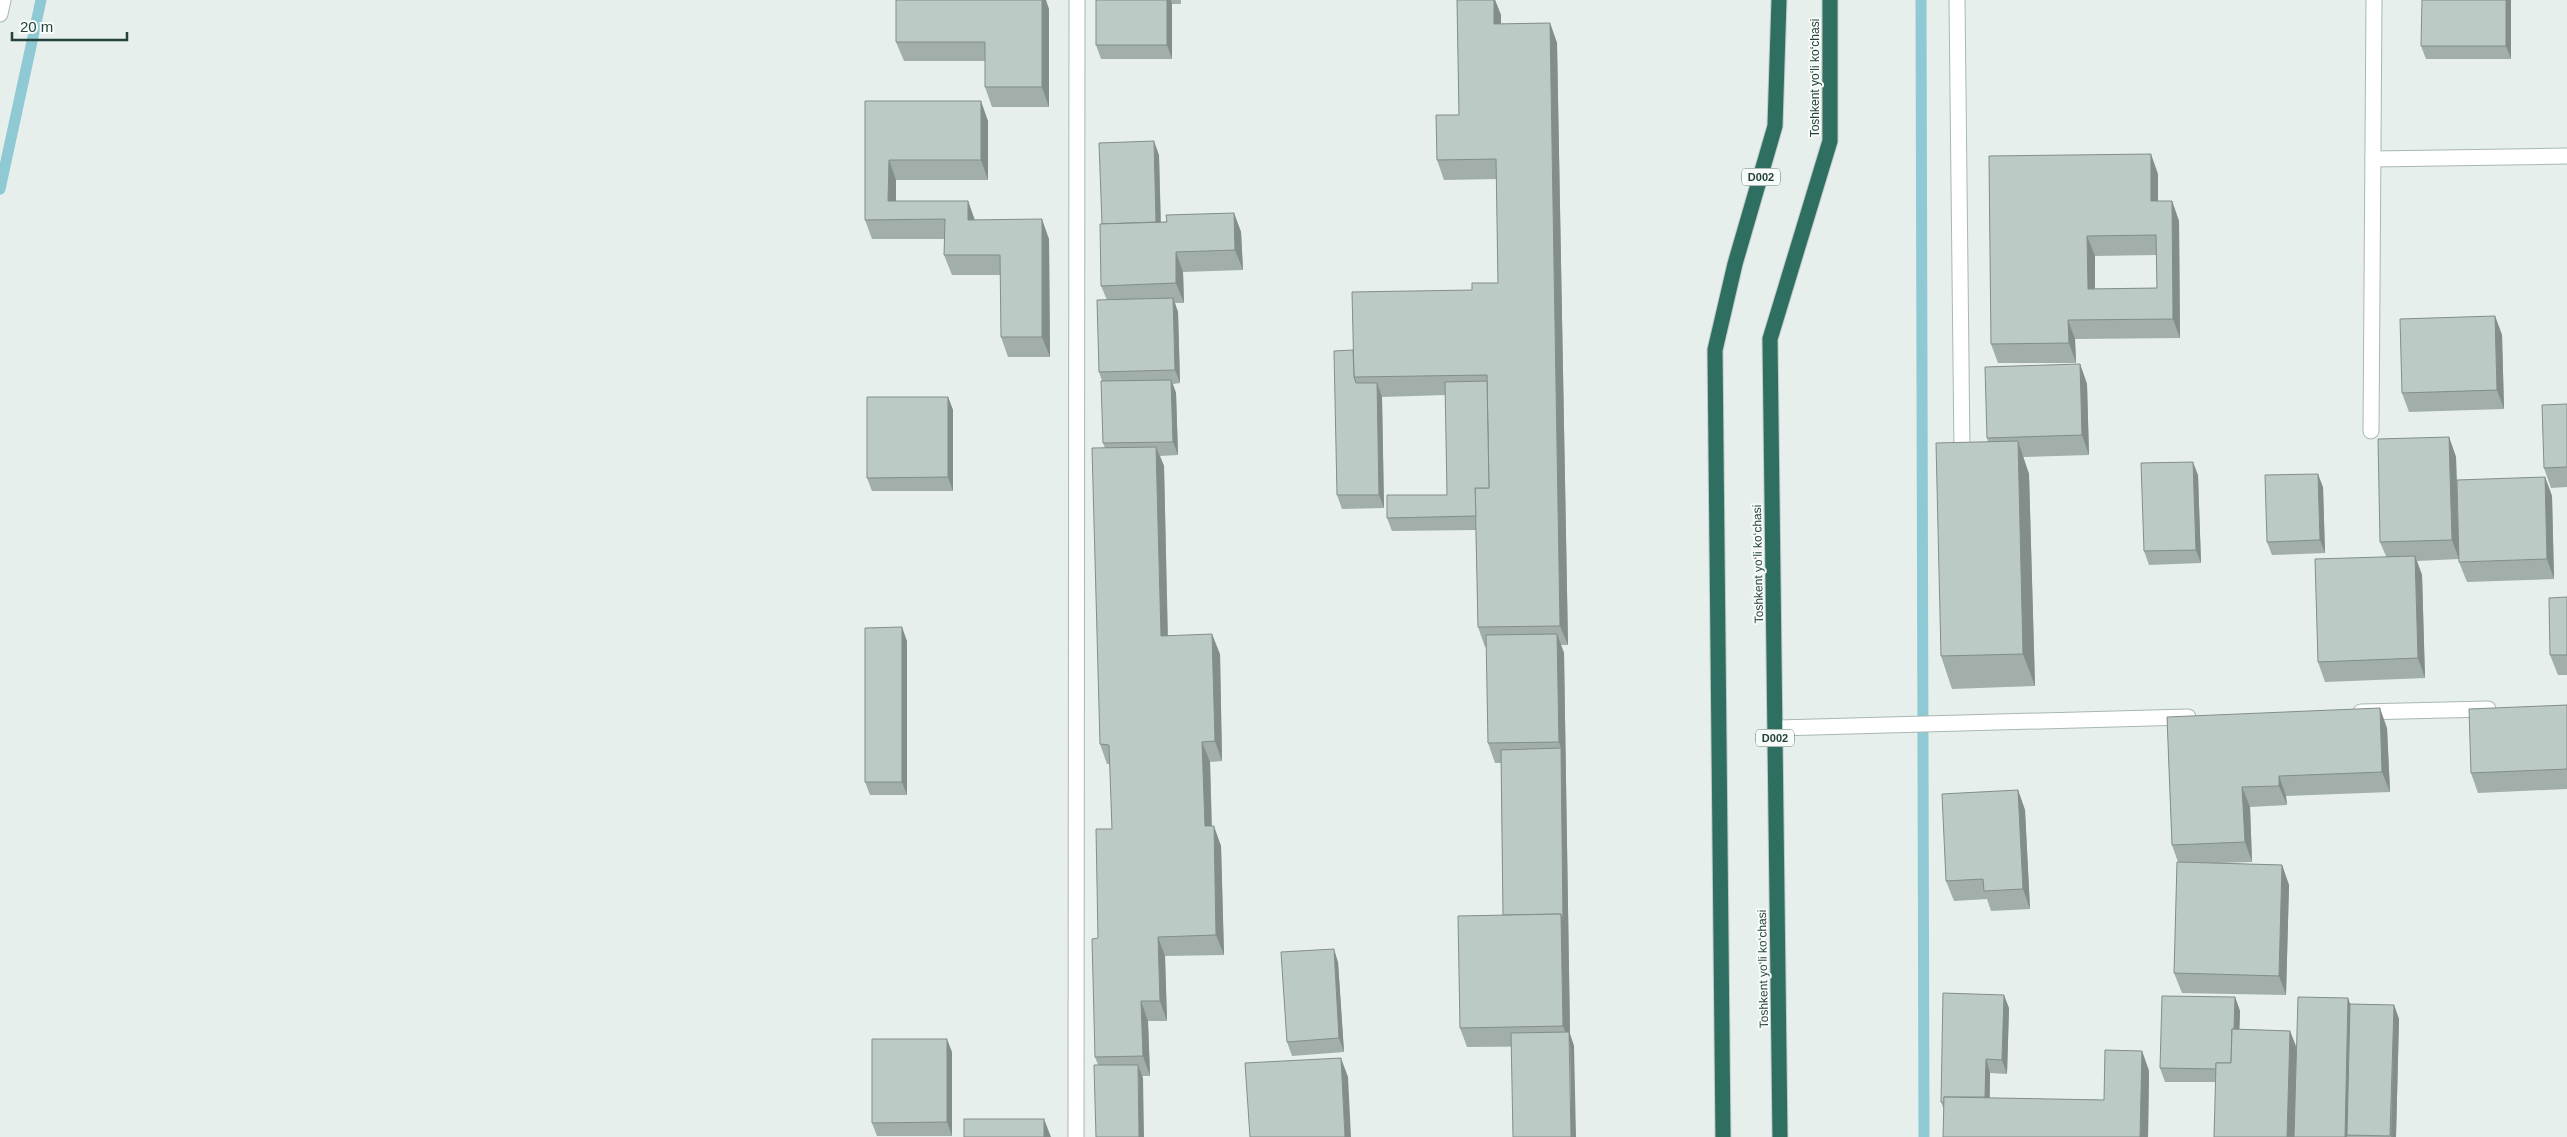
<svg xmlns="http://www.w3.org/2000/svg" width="2567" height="1137" viewBox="0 0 2567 1137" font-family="Helvetica,sans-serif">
<rect width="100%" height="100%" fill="#e6efeb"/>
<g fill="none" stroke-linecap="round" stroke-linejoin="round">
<g stroke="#8ec9d4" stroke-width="11">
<polyline points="1921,0 1924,1137"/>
<polyline points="0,189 41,0"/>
</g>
<g stroke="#a8b8b2" stroke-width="17">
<g id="minor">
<polyline points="1957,0 1962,453"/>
<polyline points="0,14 3,0"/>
<polyline points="2373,159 2567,156"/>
<polyline points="2371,431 2374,0"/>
<polyline points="2361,712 2488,709"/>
<polyline points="1775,728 2188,717"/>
<polyline points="1076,1137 1077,0"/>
</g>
</g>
<g stroke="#c2cac8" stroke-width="17">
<g id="highway">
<polyline points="1723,1137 1715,350 1735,264 1775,126 1779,0"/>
<polyline points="1780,1137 1770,339 1830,141 1830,0"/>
</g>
</g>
<use href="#minor" stroke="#fff" stroke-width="15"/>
<use href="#highway" stroke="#2f6f62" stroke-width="15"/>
</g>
<g fill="#a1aea9" fill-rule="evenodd">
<polygon points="1096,0 1181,0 1181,4 1172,4 1172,59 1101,59 1096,45"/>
<polygon points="1457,0 1495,0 1501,15 1501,24 1550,23 1557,43 1568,645 1561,645 1564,653 1570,1034 1574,1046 1467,1047 1460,1028 1503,915 1501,763 1495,763 1488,743 1487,647 1485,647 1478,627 1476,530 1392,531 1387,518 1447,495 1446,395 1382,397 1384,508 1342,509 1337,495 1353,350 1472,290 1498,283 1497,179 1444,180 1437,160 1459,115"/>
<polygon points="2511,0 2511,59 2426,59 2421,46"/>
<polygon points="1049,9 1049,107 992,107 985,87 985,61 904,61 896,42"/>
<polygon points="865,101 988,121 988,180 896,180 896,201 968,201 975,220 1049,239 1050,357 1008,357 1001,337 1001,275 952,275 944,255 944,239 872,239 865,220"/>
<polygon points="1159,155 1161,222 1234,213 1241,232 1243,270 1183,272 1184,303 1175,303 1178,312 1180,383 1173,384 1176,393 1178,455 1160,456 1164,466 1168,635 1220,654 1222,761 1210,762 1212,826 1221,846 1224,955 1165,956 1167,1021 1148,1021 1150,1076 1142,1076 1143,1078 1098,1065 1095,1057 1098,938 1112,829 1110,764 1107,764 1100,744 1105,448 1103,443 1102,381 1099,372 1107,300 1101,286 1102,224"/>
<path d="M1989,156L2158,174V201H2172L2179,221L2180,338L2075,339L2076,363H1998L1991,344ZM2156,255L2157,288L2095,289V256Z"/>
<polygon points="2495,316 2502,335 2504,409 2409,412 2402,393"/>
<polygon points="2080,364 2087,384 2089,455 2023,457 2029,474 2035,686 1952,689 1941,656 1988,442 1987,438"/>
<polygon points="948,397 953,410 953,491 872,491 867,478"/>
<polygon points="2567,404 2567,487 2551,488 2544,468"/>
<polygon points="2449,437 2456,457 2459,559 2417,561 2422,575 2425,678 2325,682 2318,662 2386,556 2380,542"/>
<polygon points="2198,475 2201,563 2149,565 2144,551"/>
<polygon points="2545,477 2552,496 2554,579 2467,582 2459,562"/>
<polygon points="2323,487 2325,553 2272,555 2267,542"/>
<polygon points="2567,597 2567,675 2558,675 2550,655"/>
<polygon points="907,641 907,795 870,795 865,782"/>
<polygon points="2567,705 2567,789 2478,793 2471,773"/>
<polygon points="2167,717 2387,728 2390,792 2286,796 2287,805 2250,807 2252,862 2219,863 2282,865 2289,885 2286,995 2182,993 2174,973 2178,862 2172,845"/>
<polygon points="2018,790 2025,810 2030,909 1991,911 1987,899 1954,901 1946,881"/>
<polygon points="1338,962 1344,1052 1292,1056 1287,1042"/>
<polygon points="2235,997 2240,1011 2239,1029 2290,1031 2297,1048 2348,998 2350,1004 2394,1005 2399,1019 2396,1137 2214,1137 2216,1082 2165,1082 2160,1068"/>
<polygon points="2009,1008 2007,1074 1990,1073 1990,1098 2104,1100 2142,1051 2149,1071 2148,1137 1944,1110 1941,1102"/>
<polygon points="952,1052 952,1136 877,1136 872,1123"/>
</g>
<g fill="#838d89">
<polygon points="1042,0 1046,0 1049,9 1049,107 1042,87"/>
<polygon points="1167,0 1171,0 1172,4 1172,59 1167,45"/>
<polygon points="1494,0 1495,0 1501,15 1501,44 1494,24"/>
<polygon points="2506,0 2511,0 2511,59 2506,46"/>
<polygon points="1550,23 1557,43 1568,645 1560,626"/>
<polygon points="981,101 988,121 988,180 981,160"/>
<polygon points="1154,141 1159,155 1161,241 1156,228"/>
<polygon points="2151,154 2158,174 2158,221 2151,201"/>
<polygon points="889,160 896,180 896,221 888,201"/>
<polygon points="968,201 975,221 968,220"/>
<polygon points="2172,201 2179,221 2180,338 2173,319"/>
<polygon points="1234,213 1241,232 1243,270 1235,250"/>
<polygon points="1042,219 1049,239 1050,357 1042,337"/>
<polygon points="2087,236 2095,256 2095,308 2088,289"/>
<polygon points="1176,252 1183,272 1184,303 1176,283"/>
<polygon points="1173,298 1178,312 1180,383 1175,370"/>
<polygon points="2495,316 2502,335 2504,409 2497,390"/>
<polygon points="2068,320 2075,339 2076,363 2069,343"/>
<polygon points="2080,364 2087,384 2089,455 2082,435"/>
<polygon points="1171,380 1176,393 1178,455 1173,442"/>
<polygon points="1377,383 1382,397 1384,508 1379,495"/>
<polygon points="948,397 953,410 953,491 948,477"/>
<polygon points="2449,437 2456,457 2459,559 2452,540"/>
<polygon points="2018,441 2029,474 2035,686 2023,654"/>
<polygon points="1156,447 1164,466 1168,655 1161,636"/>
<polygon points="2193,462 2198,475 2201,563 2196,550"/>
<polygon points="2318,474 2323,487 2325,553 2320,540"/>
<polygon points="2545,477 2552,496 2554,579 2547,559"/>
<polygon points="2415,556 2422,575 2425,678 2418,658"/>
<polygon points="902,627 907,641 907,795 902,782"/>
<polygon points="1212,634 1220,654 1222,761 1215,741"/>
<polygon points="1557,634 1564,653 1570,1034 1574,1046 1576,1137 1571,1137 1570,1043 1563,1026 1561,914 1561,748 1559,742"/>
<polygon points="2380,708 2387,728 2390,792 2382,772"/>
<polygon points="1202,742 1210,762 1212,846 1205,826"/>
<polygon points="2279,776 2286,796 2287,805 2279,786"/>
<polygon points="2242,787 2250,807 2252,862 2245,842"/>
<polygon points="2018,790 2025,810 2030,909 2023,889"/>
<polygon points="1214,826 1221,846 1224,955 1216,935"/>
<polygon points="2282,865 2289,885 2286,995 2279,976"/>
<polygon points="1158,937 1165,956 1167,1021 1160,1001"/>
<polygon points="1334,949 1338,962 1344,1052 1339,1038"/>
<polygon points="2004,995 2009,1008 2007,1074 2002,1060"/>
<polygon points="2235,997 2240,1011 2238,1083 2233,1069"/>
<polygon points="2348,998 2355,1018 2347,1135 2347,1137 2345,1137"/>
<polygon points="1141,1001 1148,1021 1150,1076 1143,1056"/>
<polygon points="2394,1005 2399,1019 2396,1137 2391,1137"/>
<polygon points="2290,1031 2297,1050 2295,1137 2287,1137"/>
<polygon points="947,1039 952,1052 952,1136 947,1122"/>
<polygon points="2142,1051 2149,1071 2148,1137 2140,1137"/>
<polygon points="1341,1058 1348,1077 1351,1137 1345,1137"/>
<polygon points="1986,1059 1990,1073 1989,1117 1984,1104"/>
<polygon points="1138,1065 1143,1078 1144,1137 1139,1137"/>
<polygon points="1044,1119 1051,1137 1044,1137"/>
</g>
<g fill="#bbcac4" stroke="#838d89" fill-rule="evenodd">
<polygon points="896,0 1042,0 1042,87 985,87 985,42 896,42"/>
<rect x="1096" y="0" width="71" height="45"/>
<polygon points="1457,0 1494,0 1494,24 1550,23 1560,626 1478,627 1475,488 1489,488 1487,375 1354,377 1352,292 1472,290 1472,283 1498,283 1496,159 1437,160 1436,115 1459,115"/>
<polygon points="2422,0 2506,0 2506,46 2421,46"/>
<polygon points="865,101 981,101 981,160 889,160 888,201 968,201 968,220 1042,219 1042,337 1001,337 1000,255 944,255 945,219 865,220"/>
<polygon points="1154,141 1156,222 1102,224 1099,143"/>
<path d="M2151,154V201H2172L2173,319L2068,320L2069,343L1991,344L1989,156ZM2156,235L2157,288L2088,289L2087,236Z"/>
<polygon points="1234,213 1235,250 1176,252 1176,283 1101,286 1100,224 1167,222 1166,215"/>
<polygon points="1173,298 1175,370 1099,372 1097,300"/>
<polygon points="2495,316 2497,390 2402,393 2400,319"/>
<polygon points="1353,350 1354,377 1356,383 1377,383 1379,495 1337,495 1334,351"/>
<polygon points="2080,364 2082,435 1987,438 1985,367"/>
<polygon points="1171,380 1173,442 1103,443 1101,381"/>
<polygon points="1487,381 1489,488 1475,488 1476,516 1387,518 1387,495 1447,495 1445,382"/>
<polygon points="867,397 948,397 948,477 867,478"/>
<polygon points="2567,404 2567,467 2544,468 2542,405"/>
<polygon points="2449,437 2452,540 2380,542 2378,439"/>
<polygon points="2018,441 2023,654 1941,656 1936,443"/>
<polygon points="1156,447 1161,636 1212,634 1215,741 1202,742 1205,826 1214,826 1216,935 1158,937 1160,1001 1141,1001 1143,1056 1095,1057 1092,939 1098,938 1096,829 1112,829 1109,745 1100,744 1092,448"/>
<polygon points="2193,462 2196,550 2144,551 2141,463"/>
<polygon points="2318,474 2320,540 2267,542 2265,475"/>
<polygon points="2545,477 2547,559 2459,562 2457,480"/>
<polygon points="2415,556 2418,658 2318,662 2315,559"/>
<polygon points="2567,597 2567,655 2550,655 2549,598"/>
<polygon points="902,627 902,782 865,782 865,628"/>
<polygon points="1557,634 1559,742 1488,743 1486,635"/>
<polygon points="2567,705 2567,769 2471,773 2469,709"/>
<polygon points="2380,708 2382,772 2279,776 2279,786 2242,787 2245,842 2172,845 2167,717"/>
<polygon points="1561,748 1563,920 1561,914 1503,915 1501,750"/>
<polygon points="2018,790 2023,889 1984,891 1983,879 1946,881 1942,794"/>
<polygon points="2177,862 2282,865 2279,976 2174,973"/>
<polygon points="1561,914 1563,1026 1460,1028 1458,916"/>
<polygon points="1334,949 1339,1038 1287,1042 1281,952"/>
<polygon points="1943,993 2004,995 2002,1060 1986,1059 1985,1097 1944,1097 1944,1103 1941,1102"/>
<polygon points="2162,996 2235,997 2234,1029 2232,1029 2231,1063 2216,1063 2216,1069 2160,1068"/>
<polygon points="2298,997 2348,998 2345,1137 2294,1137"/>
<polygon points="2350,1004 2394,1005 2390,1136 2347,1135"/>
<polygon points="2232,1029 2290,1031 2287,1137 2214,1137 2216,1063 2231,1063"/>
<polygon points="1569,1032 1571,1137 1513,1137 1511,1033"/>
<polygon points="872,1039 947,1039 947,1122 872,1123"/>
<polygon points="2105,1050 2142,1051 2140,1137 1943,1137 1944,1097 2104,1100"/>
<polygon points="1341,1058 1345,1137 1250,1137 1245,1063"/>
<polygon points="1094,1065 1138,1065 1139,1137 1096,1137"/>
<rect x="964" y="1119" width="80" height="18"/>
</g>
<g text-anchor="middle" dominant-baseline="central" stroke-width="4" stroke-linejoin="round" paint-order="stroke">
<g fill="#f7fbf9" stroke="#637a73" stroke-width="1">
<rect x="1742" y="168.5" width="38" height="17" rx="4"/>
<rect x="1756" y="729.5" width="38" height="17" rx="4"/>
</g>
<g font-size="11" font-weight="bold" fill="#24423a">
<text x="1761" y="177">D002</text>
<text x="1775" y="738">D002</text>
</g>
<g font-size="12" fill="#24423a" stroke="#f7fbf9">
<text transform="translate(1815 78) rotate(-90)">Toshkent yo‘li ko‘chasi</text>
<text transform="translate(1758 564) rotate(-91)">Toshkent yo‘li ko‘chasi</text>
<text transform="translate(1763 969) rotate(-91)">Toshkent yo‘li ko‘chasi</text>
</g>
</g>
<path d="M12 32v8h115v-8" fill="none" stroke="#24423a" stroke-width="2.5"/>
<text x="20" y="32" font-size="15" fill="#24423a" stroke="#f7fbf9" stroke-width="4" paint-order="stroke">20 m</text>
</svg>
